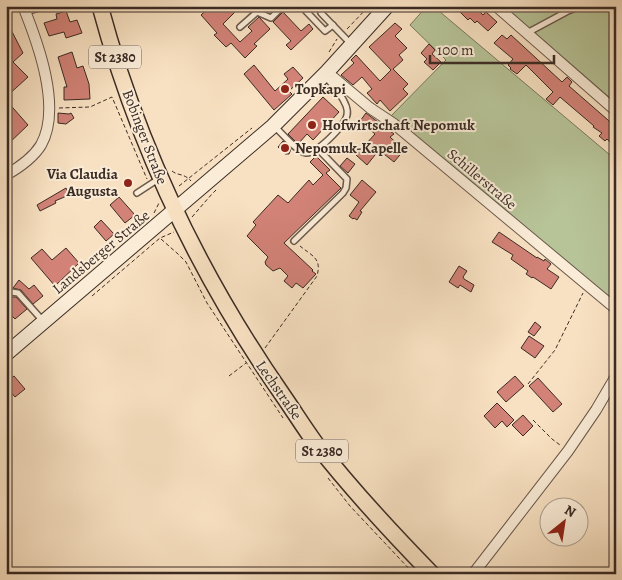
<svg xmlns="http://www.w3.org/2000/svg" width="622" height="580" viewBox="0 0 622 580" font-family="Alegreya,serif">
<rect width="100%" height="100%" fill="#f8e1c2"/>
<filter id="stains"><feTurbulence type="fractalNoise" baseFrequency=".004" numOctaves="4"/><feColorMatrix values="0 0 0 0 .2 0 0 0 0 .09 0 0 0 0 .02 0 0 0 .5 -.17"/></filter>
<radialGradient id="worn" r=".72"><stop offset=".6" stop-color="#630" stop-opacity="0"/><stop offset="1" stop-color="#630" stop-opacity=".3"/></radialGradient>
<g fill="#b7c498" stroke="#78785e">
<polygon points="427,6 433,6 616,160 616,308 390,117 446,60 410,25"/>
<polygon points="504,6 616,6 616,103"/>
</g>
<g fill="#d28277" stroke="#3a2b24">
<polygon points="211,6 241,6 223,24 240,42 252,31 248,27 259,17 270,29 254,44 257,46 245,58 231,43 226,47 214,35 217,33 201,15"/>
<polygon points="454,6 474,6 483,15 486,12 497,22 488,31 477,21 475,23 470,18 468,20"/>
<polygon points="66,11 70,22 77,20 82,33 66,38 64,32 49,36 44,23 57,19 56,14"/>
<polygon points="283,12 301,31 309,24 313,29 291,50 286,45 291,41 273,22"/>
<polygon points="6,20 23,53 13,62 28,77 6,97"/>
<polygon points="395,23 402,29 395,36 407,48 399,55 403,60 393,69 408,84 403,89 408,94 390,111 380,100 377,104 367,93 372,89 362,77 353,85 341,75 354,63 351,60 356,55 380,81 391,70 369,47"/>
<polygon points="502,35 507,39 511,35 562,82 567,77 572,82 569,86 616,127 616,142 613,140 610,142 607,139 605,141 599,136 602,133 593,127 594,126 560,97 553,105 546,99 553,92 526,65 517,74 510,69 511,68 508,65 513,59 494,43"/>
<polygon points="429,44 435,50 432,54 441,62 433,70 424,62 427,59 421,53"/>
<polygon points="72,52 77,68 83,66 89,84 90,99 64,100 64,87 67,87 58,57"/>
<polygon points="254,65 275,91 288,79 284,74 293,67 303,78 289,91 292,94 274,110 244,74"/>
<polygon points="323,97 339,112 313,140 307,134 298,144 288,134"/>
<polygon points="6,100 28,125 6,146"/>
<polygon points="58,113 69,114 71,113 74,118 66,124 58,123"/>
<polygon points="366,113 394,134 390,137 404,150 394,162 379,150 367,165 356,155 375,134 360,121"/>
<polygon points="283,141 291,149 289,154 285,154 278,147"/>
<polygon points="316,156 330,170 326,173 341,188 284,243 313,270 312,271 316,274 303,288 296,283 292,288 284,281 288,276 280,268 273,271 266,265 265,262 268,257 247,236 256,225 253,222 278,195 288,203 309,180 313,185 323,175 310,162"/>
<polygon points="347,158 355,164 348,173 340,166"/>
<polygon points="362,180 376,192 360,211 362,212 357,220 354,218 353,219 349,216 359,202 350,195"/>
<polygon points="66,188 69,195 55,201 56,203 40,211 37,205"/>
<polygon points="119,197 135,215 125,223 110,205"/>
<polygon points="101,220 114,234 106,241 94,227"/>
<polygon points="499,232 537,258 537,257 544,261 545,259 551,264 547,269 559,277 551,289 533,277 532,278 526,274 528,271 511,259 513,255 492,242"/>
<polygon points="66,248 79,263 55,286 31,258 42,249 52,260"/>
<polygon points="459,266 467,271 463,277 464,279 474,285 471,292 460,285 458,288 449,282"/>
<polygon points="19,280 29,289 34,285 43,296 33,304 21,290 13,288"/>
<polygon points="12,297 16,297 27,309 15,319 6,310 6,299"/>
<polygon points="535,322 541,327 534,336 528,332"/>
<polygon points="529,336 544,346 535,358 521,348"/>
<polygon points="14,376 25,389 15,397 6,386 6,382"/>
<polygon points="515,376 524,386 506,402 497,392"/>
<polygon points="538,378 562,404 553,412 529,386"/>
<polygon points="497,403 514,420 507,427 502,421 495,428 484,416"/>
<polygon points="523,415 533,426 523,436 512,425"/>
</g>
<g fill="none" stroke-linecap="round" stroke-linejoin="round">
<g stroke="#6a584c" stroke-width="8">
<g id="lane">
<polyline points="301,6 325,31 333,25"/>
<polyline points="26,12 45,6"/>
<polyline points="321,13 350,43"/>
<polyline points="240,27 257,12 271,18 283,6"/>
<polyline points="527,33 568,11 581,6"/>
<path d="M274,126C282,133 297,152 306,153C317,154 345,125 347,115C350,104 332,83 324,76"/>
<polyline points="137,193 160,178"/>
<polyline points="294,241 343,193 346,188 347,179 318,149"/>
<polyline points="6,295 11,292 18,293 43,321"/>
</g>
</g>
<g stroke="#6a584c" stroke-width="12">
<g id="street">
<polyline points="496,6 616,111"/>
<polyline points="327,72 370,108 394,124 616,309"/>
<path d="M6,175C20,167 33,158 41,145C62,108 38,43 23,6"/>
<polyline points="473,574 568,451 596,410 616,376"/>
</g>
</g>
<g stroke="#3a2b24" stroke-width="16">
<polyline id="secondary" points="6,354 273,126 327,72 387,6"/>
</g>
<g stroke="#3a2b24" stroke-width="18">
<path id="primary" d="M100,6C138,147 201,278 284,397C295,413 305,429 316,444C352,490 392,533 432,574"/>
</g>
<g stroke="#3a2b24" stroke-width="1" stroke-dasharray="4 2.5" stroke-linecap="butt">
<polyline points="347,29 369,6"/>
<polyline points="329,52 337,39"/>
<polyline points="59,108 90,107 112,97 147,179"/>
<path d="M172,171C178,176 184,173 191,181"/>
<polyline points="179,186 252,128"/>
<polyline points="154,213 159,203"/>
<path d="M192,217C200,208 207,199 216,190"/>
<polyline points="161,239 178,254 186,262 207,303 283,418"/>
<polyline points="92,296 160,238 174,232"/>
<path d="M265,348L317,276C322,258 312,256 300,246"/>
<polyline points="229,376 246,363"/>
<polyline points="528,384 555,350 583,293"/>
<polyline points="533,420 552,439 560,445"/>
<polyline points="328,478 350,506 414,574"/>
</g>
<use href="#lane" stroke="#faecd7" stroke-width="5"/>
<use href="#street" stroke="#faecd7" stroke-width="10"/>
<use href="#secondary" stroke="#faecd7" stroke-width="14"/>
<use href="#primary" stroke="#f8e1c2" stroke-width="15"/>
</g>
<g fill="#8f2418" stroke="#faecd7" stroke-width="2">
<circle cx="285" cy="89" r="5"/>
<circle cx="312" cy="125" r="5"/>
<circle cx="285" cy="148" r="5"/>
<circle cx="128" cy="183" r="5"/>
</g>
<g text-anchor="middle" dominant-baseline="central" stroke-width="4" stroke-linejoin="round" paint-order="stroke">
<g fill="#faecd7" stroke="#74655a" stroke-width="1">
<rect x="89" y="45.5" width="52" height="23" rx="4"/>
<rect x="296" y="439.5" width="52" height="23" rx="4"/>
</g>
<g font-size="14" font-weight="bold" fill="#3a2b24">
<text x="115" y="57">St 2380</text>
<text x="322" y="451">St 2380</text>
</g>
<g font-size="15" font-weight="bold" fill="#3a2b24" stroke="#faecd7" text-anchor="start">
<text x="295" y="89">Topkapi</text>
<text x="322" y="125">Hofwirtschaft Nepomuk</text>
<text x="295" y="148">Nepomuk-Kapelle</text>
<text x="118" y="174" text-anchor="end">Via Claudia<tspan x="118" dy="17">Augusta</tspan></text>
</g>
<g font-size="15" fill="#3a2b24" stroke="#faecd7">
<text transform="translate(145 137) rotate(69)">Bobinger Straße</text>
<text transform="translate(482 179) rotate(40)">Schillerstraße</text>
<text transform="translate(101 252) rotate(-40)">Landsberger Straße</text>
<text transform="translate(279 390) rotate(55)">Lechstraße</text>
</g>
</g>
<rect width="622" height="580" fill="none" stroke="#f8e1c2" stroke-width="25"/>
<rect x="8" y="8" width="607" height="565" fill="none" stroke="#3a2b24" stroke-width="2.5"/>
<rect x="12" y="12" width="597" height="555" fill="none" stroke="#3a2b24"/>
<g transform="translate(564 522) rotate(30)"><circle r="24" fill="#faecd7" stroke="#ad9f8f"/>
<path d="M0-4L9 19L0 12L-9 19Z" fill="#8f2418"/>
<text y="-8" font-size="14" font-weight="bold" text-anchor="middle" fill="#3a2b24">N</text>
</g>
<path d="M430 55v8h124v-8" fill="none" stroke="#3a2b24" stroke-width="2.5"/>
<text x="437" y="55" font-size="15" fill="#3a2b24" stroke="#faecd7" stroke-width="4" paint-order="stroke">100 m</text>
<rect width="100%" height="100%" filter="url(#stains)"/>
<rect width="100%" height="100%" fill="url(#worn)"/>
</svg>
